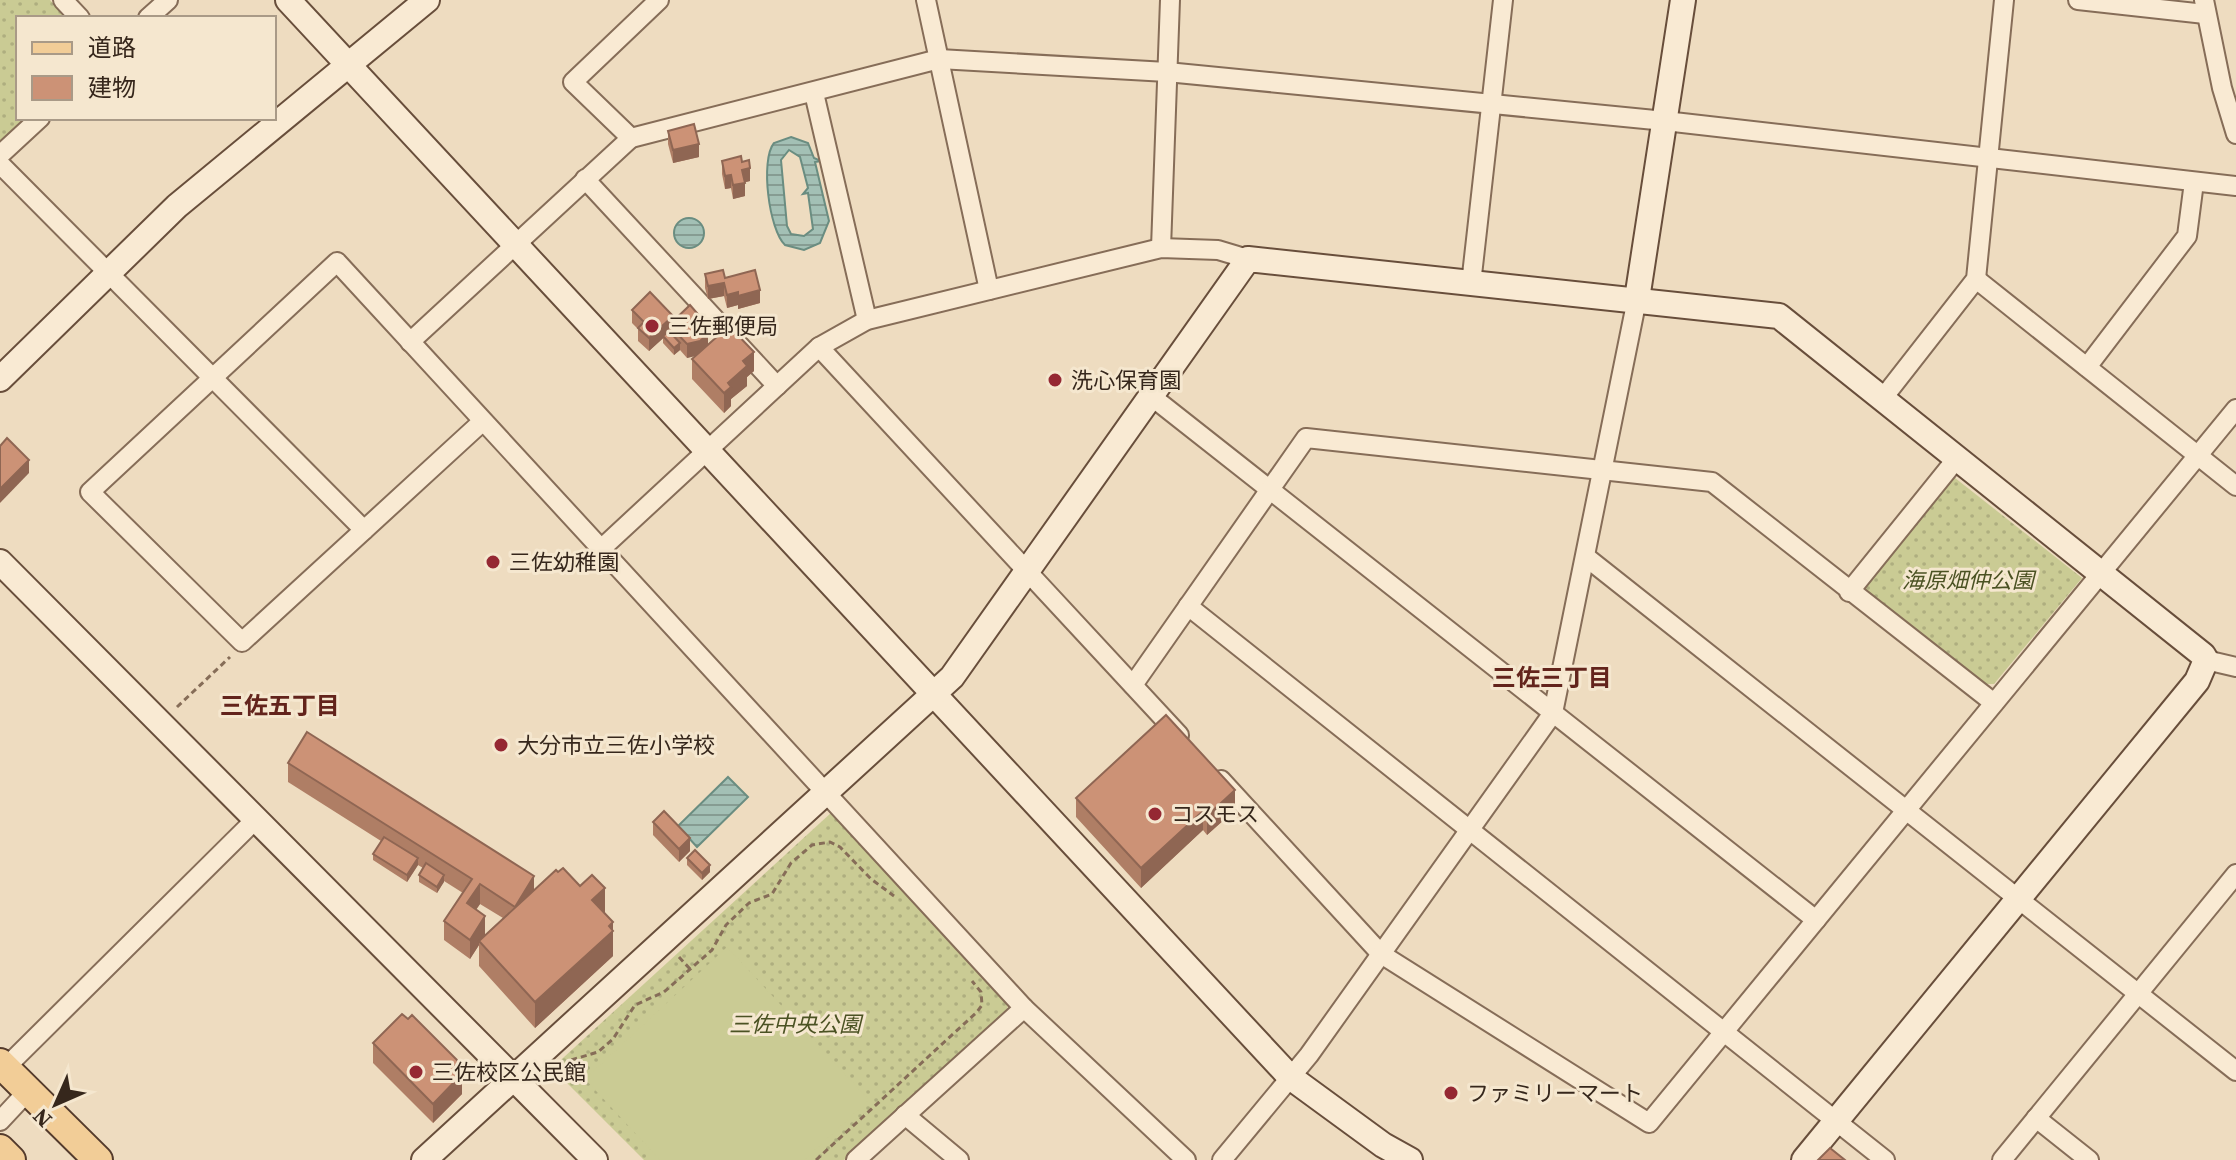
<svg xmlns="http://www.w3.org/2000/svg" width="2236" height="1160" viewBox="0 0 2236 1160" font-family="'Source Serif 4','Noto Sans JP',serif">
<defs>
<pattern id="grass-dots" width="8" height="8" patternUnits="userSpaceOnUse" patternTransform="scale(2)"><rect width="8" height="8" fill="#cacb94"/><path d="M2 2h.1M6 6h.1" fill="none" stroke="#aeae7f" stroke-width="1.8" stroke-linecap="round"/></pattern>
<pattern id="water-rules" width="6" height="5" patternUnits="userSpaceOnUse" patternTransform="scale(2)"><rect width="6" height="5" fill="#a3c0b5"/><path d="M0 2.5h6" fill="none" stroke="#869c92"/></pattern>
</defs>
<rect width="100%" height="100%" fill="#eedcc0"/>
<g fill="url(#grass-dots)">
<polygon points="0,0 50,0 66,18 18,18 18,118 25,118 0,141"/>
<polygon points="1950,474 2082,578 1994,684 1983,684 1866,592 1866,585"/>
<polygon points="832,812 1008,1003 1007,1011 844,1160 644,1160 552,1068"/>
</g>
<polygon fill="#cacb94" points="727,947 869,1100 804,1160 660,1160 585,1079"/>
<g fill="url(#water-rules)" stroke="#6a8d81" stroke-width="2" fill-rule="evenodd">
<path d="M791,137L808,143L814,158L821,161L815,162L829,221L820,243L804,250L785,245C769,230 760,160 774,143ZM789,150L800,157L808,188L803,194L808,193L813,229L804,236L791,234L787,226L781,160Z"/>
<circle cx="689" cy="233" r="15"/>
<polygon points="728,777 748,797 697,847 678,826"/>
</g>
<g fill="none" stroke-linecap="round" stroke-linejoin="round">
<g stroke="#866d58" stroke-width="22">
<g id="street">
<polyline points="63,0 80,18"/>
<polyline points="926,0 989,290"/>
<polyline points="2078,0 2205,14"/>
<polyline points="2204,0 2222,88 2236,134"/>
<polyline points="148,18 168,0"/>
<polyline points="814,93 867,320"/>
<polyline points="631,138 939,59 1167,72 1665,121 2236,186"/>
<polyline points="0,155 40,118"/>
<polyline points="0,164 364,530"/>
<polyline points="585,179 777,386"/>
<polyline points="1161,248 1170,0"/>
<polyline points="1976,279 2236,486"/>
<polyline points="1471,284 1503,0"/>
<polyline points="410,342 631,138 573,82 659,0"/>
<polyline points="819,347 1179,735"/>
<polyline points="2087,367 2187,236 2194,182"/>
<polyline points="1151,396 1816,920"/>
<polyline points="1883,398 1976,279 2004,0"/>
<polyline points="483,421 242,642 90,492 337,262 1024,1008 1186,1160"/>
<polyline points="601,549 819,347 867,320 1161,248 1218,250 1248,259"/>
<polyline points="1586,557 2236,1071"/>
<polyline points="1849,592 1958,457"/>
<polyline points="1188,606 1885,1160"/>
<polyline points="2206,660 2236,667"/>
<polyline points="1133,685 1306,438 1712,482 1994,703"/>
<polyline points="1221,780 1381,954 1649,1123 2236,409"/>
<polyline points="5,1068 256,819"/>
<polyline points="905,1115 959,1160"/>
<polyline points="2036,1118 2089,1160"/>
<polyline points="0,1121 28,1091"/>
<polyline points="856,1160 1024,1008"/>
<polyline points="1222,1160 1309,1055 1553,713 1637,299"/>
<polyline points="2002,1160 2236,874"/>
</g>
</g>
<g stroke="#684e3b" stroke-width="28">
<g id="secondary">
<polyline points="288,0 1290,1077 1383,1145 1410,1160"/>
<polyline points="1637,299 1683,0"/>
<polyline points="0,379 177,206 427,0"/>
<polyline points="0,562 595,1160"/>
<polyline points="424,1160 952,677 1248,259 1779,316 2203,655 2206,660 2197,681 1804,1160"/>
</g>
</g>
<g stroke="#543b2c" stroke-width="32">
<g id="primary">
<polyline points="0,1063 98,1160"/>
<polyline points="0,1149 11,1160"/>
</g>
</g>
<g stroke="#866d58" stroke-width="3" stroke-dasharray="6 4" stroke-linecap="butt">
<polyline points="177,707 230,657"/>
<polyline points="679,957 690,969"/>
<polyline points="550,1081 571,1060 598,1052 613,1039 635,1005 664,992 712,950 726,925 749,903 772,894 791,863 812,845 830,842 840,847 871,879 894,896"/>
<polyline points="816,1160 977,1012 982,1005 981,992 972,981"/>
</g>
<use href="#street" stroke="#f9ead3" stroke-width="18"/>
<use href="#secondary" stroke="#f9ead3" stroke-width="24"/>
<use href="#primary" stroke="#f2cd97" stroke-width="28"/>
</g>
<g fill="#af7e65" fill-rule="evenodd">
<polygon points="668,131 699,157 673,163 668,144"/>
<polygon points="722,161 750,181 745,182 745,196 733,199 731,188 725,189 722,174"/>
<polygon points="705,274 725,278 760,303 738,309 738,305 727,308 724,296 708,299 705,288"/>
<polygon points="632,310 704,330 708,345 754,371 747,377 747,386 731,399 731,406 724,413 692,379 692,359 696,355 687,358 680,350 674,355 663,343 663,338 649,351 638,341 638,329 632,323"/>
<path d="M288,763L534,890L605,913L613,922V956L535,1028L479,966V945L470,959L444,940V921L463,893L444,881L437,893L419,882V875L423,868L418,865L407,882L373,860V854L381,841L288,782ZM480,904L503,918L485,935L476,910Z"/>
<polygon points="1076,798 1235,810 1207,835 1203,830 1141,888 1076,817"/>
<polygon points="653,822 690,851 679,862 653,835"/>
<polygon points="687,858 710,872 702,880 687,865"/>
<polygon points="373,1043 459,1071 462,1094 433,1123 373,1063"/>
</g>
<g fill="#8f6653">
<polygon points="699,144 699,157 673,163 673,150"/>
<polygon points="750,168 750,181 742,183 742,170"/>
<polygon points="731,175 731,188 725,189 725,176"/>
<polygon points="745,183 745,196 733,199 733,185"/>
<polygon points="724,283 724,296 708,299 708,286"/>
<polygon points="760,290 760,303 738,309 738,296"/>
<polygon points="738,292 738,305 727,308 727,295"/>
<polygon points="673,316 673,329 669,325 669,333 649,351 649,338"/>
<polygon points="708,334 708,347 700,355 687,358 687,344"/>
<polygon points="680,343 680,350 674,355 674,348"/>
<polygon points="754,352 754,371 747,377 747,386 731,399 731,406 724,413 724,393 728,383 743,361"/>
<polygon points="29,460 29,473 0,503 0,489"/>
<polygon points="1235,790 1235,810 1207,835 1207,816"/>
<polygon points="1203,811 1203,830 1141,888 1141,868"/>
<polygon points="690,838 690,851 679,862 679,849"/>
<polygon points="418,858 418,865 407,882 407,875"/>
<polygon points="710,865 710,872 702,880 702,873"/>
<polygon points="444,875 444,882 437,893 437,887"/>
<polygon points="534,876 534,896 515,907"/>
<polygon points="480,884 480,904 467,922 467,903"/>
<polygon points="605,888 605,914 592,900"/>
<polygon points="485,916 485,936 479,941 479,945 470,959 470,940"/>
<polygon points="613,922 613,956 535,1028 535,1002"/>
<polygon points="459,1062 459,1078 462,1074 462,1094 433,1123 433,1104 455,1066"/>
</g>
<g fill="#cc9276" stroke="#8f6653" stroke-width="2">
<polygon points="694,124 699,144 673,150 668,131"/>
<polygon points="741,156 742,162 749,160 750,168 742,170 745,183 733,185 731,175 725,176 722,161"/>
<polygon points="723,270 725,278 755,270 760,290 738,296 738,292 727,295 724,283 708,286 705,274"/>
<polygon points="650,292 673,316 649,338 638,328 644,322 632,310"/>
<polygon points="690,305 704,321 699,325 708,334 700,341 687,344 669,325"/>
<polygon points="729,326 754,352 743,361 747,366 728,383 731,387 724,393 692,359"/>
<polygon points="669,331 680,343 674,348 663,336"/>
<polygon points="7,438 29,460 0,489 0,446"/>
<polygon points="1166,715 1235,790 1207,816 1203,811 1141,868 1076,798"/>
<polygon points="307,732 534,876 515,907 480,884 467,903 485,916 470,940 444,921 472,879 288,763"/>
<polygon points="664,811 690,838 679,849 653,822"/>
<polygon points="384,837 418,858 407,875 373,854"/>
<polygon points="695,850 710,865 702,873 687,858"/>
<polygon points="426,863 444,875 437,887 419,875"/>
<polygon points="563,868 580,886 592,875 605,888 592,900 613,922 609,926 613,931 535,1002 479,941 556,870 558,872"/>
<polygon points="402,1014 408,1019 412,1015 459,1062 455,1066 462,1074 433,1104 373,1043"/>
<polygon points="1830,1148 1845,1160 1818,1160"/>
</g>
<g fill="#952833" stroke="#f5e7cf" stroke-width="3">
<circle cx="652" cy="326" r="8"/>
<circle cx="1055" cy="380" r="8"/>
<circle cx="493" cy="562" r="8"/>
<circle cx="501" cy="745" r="8"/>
<circle cx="1155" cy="814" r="8"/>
<circle cx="416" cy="1072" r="8"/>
<circle cx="1451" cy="1093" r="8"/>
</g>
<g text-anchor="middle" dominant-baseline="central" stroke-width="6" stroke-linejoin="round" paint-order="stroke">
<g font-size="22" fill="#36271c" stroke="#f5e7cf" text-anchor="start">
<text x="668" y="326">三佐郵便局</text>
<text x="1071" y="380">洗心保育園</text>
<text x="509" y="562">三佐幼稚園</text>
<text x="517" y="745">大分市立三佐小学校</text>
<text x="1171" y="814">コスモス</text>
<text x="432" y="1072">三佐校区公民館</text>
<text x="1467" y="1093">ファミリーマート</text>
</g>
<g font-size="22" font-style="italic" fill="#4b5223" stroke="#f5e7cf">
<text x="1968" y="580">海原畑仲公園</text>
<text x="795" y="1024">三佐中央公園</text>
</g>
<g font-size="24" font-weight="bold" fill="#63241c" stroke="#f5e7cf">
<text x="1552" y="677">三佐三丁目</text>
<text x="280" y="705">三佐五丁目</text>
</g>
</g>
<rect x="16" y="16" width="260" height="104" fill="#f5e7cf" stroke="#a99a87" stroke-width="2"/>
<rect x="32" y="42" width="40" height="12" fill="#f2cd97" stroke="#a99a87" stroke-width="2"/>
<text x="88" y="56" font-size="24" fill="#36271c">道路</text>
<rect x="32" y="76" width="40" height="24" fill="#cc9276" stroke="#a99a87" stroke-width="2"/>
<text x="88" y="96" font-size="24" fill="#36271c">建物</text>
<g transform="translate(56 1104) rotate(225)" stroke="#f5e7cf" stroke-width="6" paint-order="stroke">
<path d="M0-6L14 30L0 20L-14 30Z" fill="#36271c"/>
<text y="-12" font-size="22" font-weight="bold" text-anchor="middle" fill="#36271c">N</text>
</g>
</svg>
